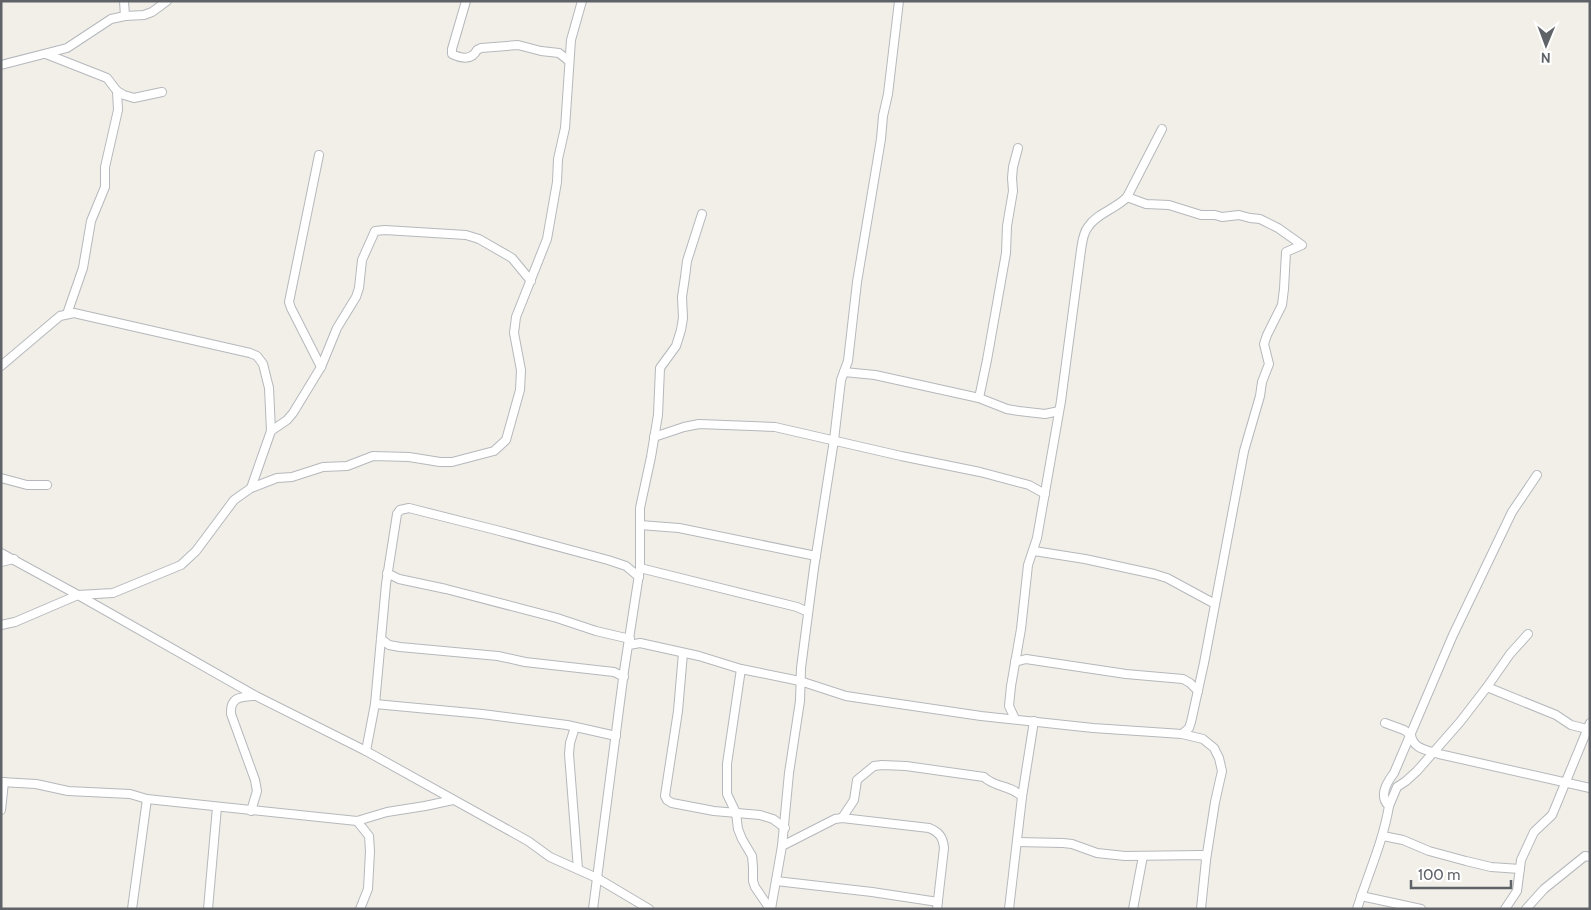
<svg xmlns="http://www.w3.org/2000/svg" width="1591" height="910" viewBox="0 0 1591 910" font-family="Cabin,sans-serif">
<rect width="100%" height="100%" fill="#f1efe8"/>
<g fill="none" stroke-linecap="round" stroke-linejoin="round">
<g stroke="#b5b8bc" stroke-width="10">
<g id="minor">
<polyline points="124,1 125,16"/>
<path d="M466,1L452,49V54C462,59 472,60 477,50L481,48L518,45L541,51L559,53L569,61"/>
<polyline points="46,54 107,78 117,91 124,95 134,98 162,92"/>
<polyline points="1,65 67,48 111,19 125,16 144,15 152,12 167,1"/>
<polyline points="319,155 289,302 291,308 321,367"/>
<polyline points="1127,197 1146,204 1169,205 1201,215 1215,215 1222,217 1239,215 1250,218 1260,219 1278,228 1302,245 1286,252 1284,289 1282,305 1267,335 1264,344 1269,364 1262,382 1260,396 1244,451 1204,663 1191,722 1189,728 1182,734"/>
<polyline points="67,314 83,268 91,221 105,187 105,167 118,110 117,91"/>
<polyline points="1,366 60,316 74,313 250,353 257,356 263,364 269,388 271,431 251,488"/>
<polyline points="844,372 875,375 979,398 1007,409 1019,411 1045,414 1059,411"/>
<polyline points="979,398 987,360 1006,253 1007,226 1013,191 1012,178 1013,167 1018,148"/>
<polyline points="271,431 287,420 293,413 321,367 337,328 356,297 359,288 362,260 375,231 385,230 466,235 479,239 512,258 531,281"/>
<polyline points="654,437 684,427 699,424 775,427 901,456 980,472 1029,485 1045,494"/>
<polyline points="1,478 27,485 47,485"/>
<polyline points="640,525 679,528 816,556"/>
<polyline points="1034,551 1085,559 1154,574 1167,578 1215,604"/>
<polyline points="1,553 78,595 256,696 366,751 528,841 550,857 597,878 649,909"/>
<polyline points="1,562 14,559"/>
<polyline points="640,568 797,607 808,612"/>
<polyline points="387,573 399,579 446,589 557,618 596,631 630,639"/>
<polyline points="1,625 15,622 78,595 113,593 181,565 196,551 234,500 251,488 277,478 292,477 323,467 347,466 373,456 409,457 440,462 452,462 494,451 506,440 520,390 521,370 514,333 516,317 547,239 557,182 558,159 565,128 571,40 582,1"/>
<polyline points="381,639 389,645 400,647 498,656 525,662 614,672 624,677"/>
<polyline points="629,645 640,643 699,656 741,669 800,681 846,696 886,702 981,716 1093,728 1182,734 1203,739 1214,748 1219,758 1222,771 1215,802 1206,860 1201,909"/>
<polyline points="683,653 678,711 666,789 665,796 667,800 672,803 714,811 760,815 773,819 785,828"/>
<polyline points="1015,662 1026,659 1126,674 1183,679 1190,683 1198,691"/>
<polyline points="741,669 727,764 727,794 736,813 738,829 742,839 752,856 753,867 753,881 755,887 770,909"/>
<polyline points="1487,687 1556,715 1571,725 1587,729"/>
<polyline points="375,704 482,714 567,725 616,736"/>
<path d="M1015,719L1009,706L1011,686L1021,629L1028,565L1037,538L1061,401L1081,250C1082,243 1083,233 1088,227C1097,213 1116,209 1127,197L1162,129"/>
<path d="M1385,723L1404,730L1411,735C1413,749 1427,750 1439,754L1590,788"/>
<polyline points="575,727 570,743 569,754 578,869"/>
<polyline points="366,751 375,704 386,584 397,514 400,510 409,508 496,530 608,560 626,566 639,577"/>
<polyline points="1,782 36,784 68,791 130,794 147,799 357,821 387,812 425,806 453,800"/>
<polyline points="1389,806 1397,787 1406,781 1417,771 1460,722 1487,687 1510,654 1528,634"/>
<polyline points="1,810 4,782"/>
<path d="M251,811L257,791L255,780L231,714C230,697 240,697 254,696"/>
<path d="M842,818L854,800L857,780L874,766L882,765L906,766L984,777C995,788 1012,785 1022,797"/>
<polyline points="357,821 369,836 370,851 368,889 360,909"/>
<polyline points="1383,836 1403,840 1429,851 1466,861 1491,867 1520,869"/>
<polyline points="1017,842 1063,843 1072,844 1097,853 1125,856 1202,855 1205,857 1206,860"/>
<path d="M782,846L835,819L842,818L929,828C939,832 943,837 944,848L937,909"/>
<polyline points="776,881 872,892 938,902"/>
<polyline points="1361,896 1421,909"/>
<polyline points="132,909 147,799"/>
<polyline points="208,909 217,807"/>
<polyline points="593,909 624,671 640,568 640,508 651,457 658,415 660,368 676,346 681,330 683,318 682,297 685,277 687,261 702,214"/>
<polyline points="771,909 782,846 789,773 800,701 801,668 814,568 834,440 841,380 848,361 857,282 881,139 883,116 888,94 899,1"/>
<polyline points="1009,909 1022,797 1034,721"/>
<polyline points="1133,909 1143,856"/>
<path d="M1357,909C1368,874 1383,842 1389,806C1378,796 1387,782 1394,773L1453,635L1512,512L1537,475"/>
<polyline points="1505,909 1517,891 1521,860 1534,832 1552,815 1555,808 1590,723"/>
<polyline points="1526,909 1544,889 1585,856 1590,857"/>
</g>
</g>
<use href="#minor" stroke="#fff" stroke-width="8"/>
</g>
<rect width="1591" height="910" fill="none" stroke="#5f6368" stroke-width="5"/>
<g transform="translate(1546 45) rotate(181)" stroke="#ffffff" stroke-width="4" paint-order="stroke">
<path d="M0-4L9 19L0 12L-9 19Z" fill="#5f6368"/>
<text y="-8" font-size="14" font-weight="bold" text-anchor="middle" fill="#5f6368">N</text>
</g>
<path d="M1411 880v8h100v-8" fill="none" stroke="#5f6368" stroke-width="2.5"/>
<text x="1418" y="880" font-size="15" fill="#5f6368" stroke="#ffffff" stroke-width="4" paint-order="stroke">100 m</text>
</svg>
